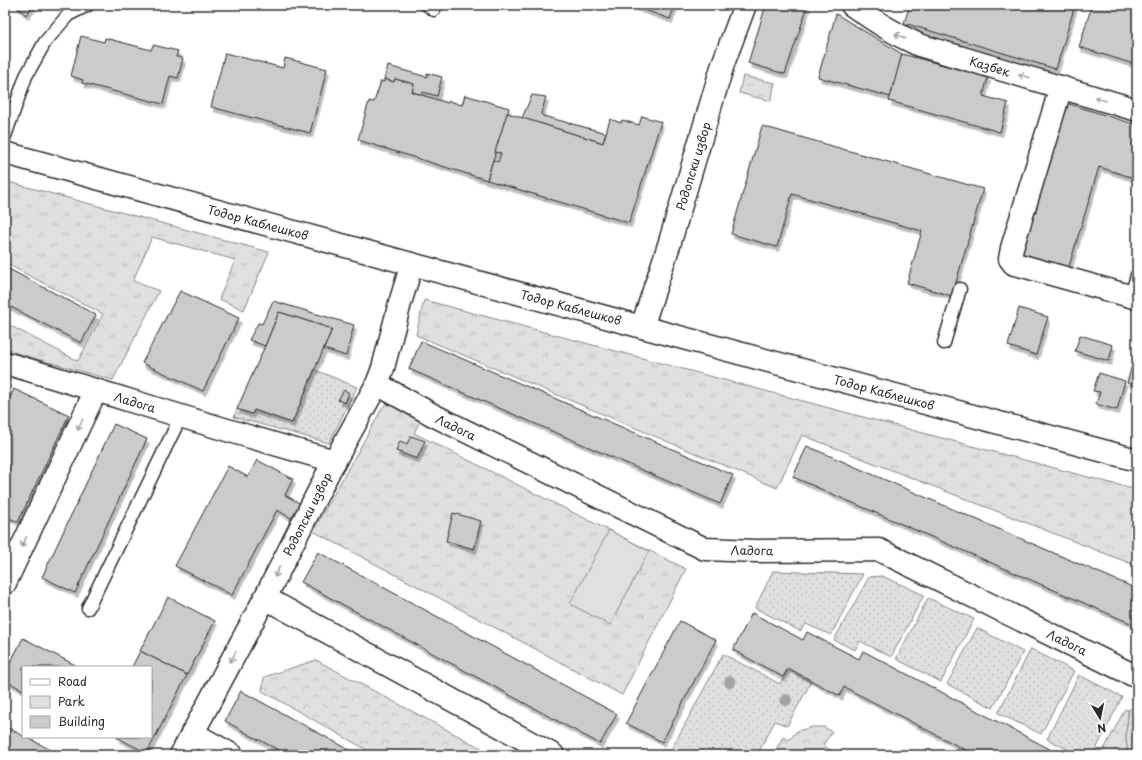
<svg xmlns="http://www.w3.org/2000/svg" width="1142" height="760" viewBox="0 0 1142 760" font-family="'Playpen Sans',sans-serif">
<defs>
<pattern id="grass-dots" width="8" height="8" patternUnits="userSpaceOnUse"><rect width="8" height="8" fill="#e0e0e0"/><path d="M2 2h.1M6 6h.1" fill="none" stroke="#c0c0c0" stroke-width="1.8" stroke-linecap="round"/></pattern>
<pattern id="forest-crowns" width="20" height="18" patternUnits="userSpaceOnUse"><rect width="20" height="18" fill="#e0e0e0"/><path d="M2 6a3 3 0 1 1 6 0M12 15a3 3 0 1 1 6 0" fill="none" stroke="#c0c0c0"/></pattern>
<pattern id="park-tufts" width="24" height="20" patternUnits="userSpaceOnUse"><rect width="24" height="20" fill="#e0e0e0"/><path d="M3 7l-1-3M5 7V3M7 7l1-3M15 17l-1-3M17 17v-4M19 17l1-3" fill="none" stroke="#c0c0c0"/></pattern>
<filter id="shadow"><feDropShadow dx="2.5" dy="4.5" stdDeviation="0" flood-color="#0004"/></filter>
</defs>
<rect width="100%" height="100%" fill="#fff"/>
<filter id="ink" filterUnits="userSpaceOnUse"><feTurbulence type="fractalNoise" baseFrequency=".025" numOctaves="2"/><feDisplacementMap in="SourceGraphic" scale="8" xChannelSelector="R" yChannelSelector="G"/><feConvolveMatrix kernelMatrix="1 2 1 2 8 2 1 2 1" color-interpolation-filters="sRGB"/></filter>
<g filter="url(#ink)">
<g fill="url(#grass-dots)" stroke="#868686">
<polygon points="315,370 357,387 329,443 234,417 237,409 252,414 254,410 292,423"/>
<polygon points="773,571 863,574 831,635 806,624 800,631 755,608"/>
<polygon points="882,576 924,595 891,657 860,641 855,650 834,640 869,577"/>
<polygon points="928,598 974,619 941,682 896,659"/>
<polygon points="977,628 1023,652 993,708 947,684"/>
<polygon points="1031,649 1074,671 1041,734 998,713"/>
<polygon points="723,654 780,684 788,670 811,682 787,726 775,721 757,755 686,755 672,748"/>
<polygon points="1079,675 1122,697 1093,755 1079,755 1047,739"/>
<path d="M1137,706V755H1127C1128,747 1125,739 1126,731C1127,724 1128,718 1128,710Z"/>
</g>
<g fill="url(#forest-crowns)" stroke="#868686">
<polygon points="316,660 494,755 376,755 262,691 264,677"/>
<path d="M1125,709L1128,710C1128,718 1127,724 1126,731C1125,739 1128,747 1127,755H1101Z"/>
<polygon points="813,727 824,727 832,732 823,745 833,752 832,755 773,755 783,737 789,740 797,731"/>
</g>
<g fill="url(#park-tufts)" stroke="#868686">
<polygon points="743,76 775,83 771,101 739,93"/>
<polygon points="5,181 269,252 244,310 219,299 235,260 152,237 133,281 159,291 113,380 5,350 5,323 78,361 103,314 5,263"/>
<polygon points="424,300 1137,490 1137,566 802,435 777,488 416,335"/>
<polygon points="388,401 422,417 414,433 686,569 622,695 313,531 383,407"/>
</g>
<polygon fill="#e0e0e0" stroke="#868686" points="609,530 649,551 610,625 570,604"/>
<g fill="#cbcbcb" stroke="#2b2b2b" filter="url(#shadow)">
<polygon points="15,5 34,5 26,15"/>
<polygon points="631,5 675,5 670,19"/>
<polygon points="766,5 808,5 785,74 748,63"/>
<polygon points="910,5 1075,5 1056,69 904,23"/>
<polygon points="1092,5 1137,5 1137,65 1079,47"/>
<polygon points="836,14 902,54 891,97 818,77"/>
<polygon points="81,36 104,42 105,38 151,50 153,45 178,51 176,57 183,58 178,78 170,76 163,104 82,83 83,80 71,76"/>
<polygon points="225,53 283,68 285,58 327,69 310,133 211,107"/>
<polygon points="902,54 988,77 983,96 1008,103 1000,132 889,101"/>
<polygon points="388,66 427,77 427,73 442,77 437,96 423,92 422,95 412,92 414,84 395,79 394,82 384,79"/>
<polygon points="384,79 394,82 395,79 414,84 412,92 448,103 449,101 462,105 465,95 509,108 487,180 358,140 369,101 374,102 381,81 384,82"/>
<polygon points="532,95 546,97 541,114 543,116 606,133 603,143 522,118"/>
<polygon points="1063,102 1137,125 1137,179 1099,167 1067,273 1016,257"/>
<polygon points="507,113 603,143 610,119 621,123 622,120 639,125 642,116 661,122 629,223 487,180 493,160 498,162 501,153 495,152"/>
<polygon points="762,126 983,189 952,296 907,283 922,231 792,194 777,247 731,234"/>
<polygon points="5,267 96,315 81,343 5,304"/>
<polygon points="180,291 239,318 203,391 142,363"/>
<polygon points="273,301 354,325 346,356 324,349 332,329 279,312 265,346 249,340 258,323 262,324"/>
<polygon points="1019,308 1048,317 1036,355 1008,346"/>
<polygon points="279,312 332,329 292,423 254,410 252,414 237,409 265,346"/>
<polygon points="1080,335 1113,345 1109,361 1075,351"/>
<polygon points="421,341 733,475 720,504 409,369"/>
<polygon points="1137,348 1137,386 1127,383"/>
<polygon points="1099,373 1125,381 1117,410 1096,404 1100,392 1093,391"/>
<polygon points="14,389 69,415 18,522 5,516 5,409"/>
<polygon points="344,390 349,393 345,403 338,400"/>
<polygon points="114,424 147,439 75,593 42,577"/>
<polygon points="411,436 425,441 417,459 396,451 400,441 407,444"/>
<polygon points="807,446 1137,589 1137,626 793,477"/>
<polygon points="257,460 293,479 285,495 301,504 293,519 277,510 232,595 175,566 228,466 248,477"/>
<polygon points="453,513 481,521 474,549 446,541"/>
<polygon points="318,552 617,714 600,744 301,582"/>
<polygon points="168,597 215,621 187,675 140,651"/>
<polygon points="752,613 803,640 807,632 859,659 863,651 1061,755 975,755 844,687 840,696 788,668 783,677 733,650"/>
<polygon points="680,621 716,640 662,742 626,723"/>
<polygon points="23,638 79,667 23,667 23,690 21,689 5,680 5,673"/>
<polygon points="140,651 187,675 147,753 116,737 151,737 151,667 132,667"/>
<polygon points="241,691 359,755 288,755 250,735 225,721"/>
<polygon points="5,726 23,736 23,737 26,737 51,750 48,755 5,755"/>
<polygon points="51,750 60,755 48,755"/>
</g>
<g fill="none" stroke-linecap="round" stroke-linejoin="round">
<g stroke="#2b2b2b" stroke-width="15">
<g id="service">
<polyline points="427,5 434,10"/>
<polyline points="5,136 26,76 45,42 68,15 88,5"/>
<polyline points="1131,296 1137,275"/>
<polyline points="944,343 960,289"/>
<polyline points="88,608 181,416"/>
</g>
</g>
<g stroke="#2b2b2b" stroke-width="25">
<g id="minor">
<path d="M852,5C875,21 894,34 919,45L1137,110"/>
<polyline points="1061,87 1012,248 1010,259 1014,264 1019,265 1137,298"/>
<polyline points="642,327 669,245 723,64 745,5"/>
<path d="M5,363C115,395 224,431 335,461"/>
<polyline points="377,384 433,415 705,549 755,551 879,550 1137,677"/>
<polyline points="5,583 96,390"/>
<polyline points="265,598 553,755"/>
<polyline points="192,733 232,755"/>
<polyline points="181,755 265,598 329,471 377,384 383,368 400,303 412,264"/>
</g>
</g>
<g stroke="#2b2b2b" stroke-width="25">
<polyline id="secondary" points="5,153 642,327 1137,460"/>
</g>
<use href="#service" stroke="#fff" stroke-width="12"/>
<use href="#minor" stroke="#fff" stroke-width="22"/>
<use href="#secondary" stroke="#fff" stroke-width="22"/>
</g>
<g fill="#a3a3a3">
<circle cx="730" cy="682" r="6"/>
<circle cx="786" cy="700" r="6"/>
</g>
<defs><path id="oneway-shaft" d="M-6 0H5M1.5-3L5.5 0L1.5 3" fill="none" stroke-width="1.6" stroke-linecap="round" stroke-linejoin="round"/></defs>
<g stroke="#a0a0a0">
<use href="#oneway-shaft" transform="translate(900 36) rotate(-152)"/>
<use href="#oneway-shaft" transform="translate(1024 76) rotate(-163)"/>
<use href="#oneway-shaft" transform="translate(1100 99) rotate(-164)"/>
<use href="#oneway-shaft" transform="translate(80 425) rotate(115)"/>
<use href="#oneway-shaft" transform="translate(24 542) rotate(116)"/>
<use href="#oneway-shaft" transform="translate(277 572) rotate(116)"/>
<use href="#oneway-shaft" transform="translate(233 657) rotate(118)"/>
</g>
</g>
<g text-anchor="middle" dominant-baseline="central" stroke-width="3" stroke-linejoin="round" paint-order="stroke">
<g font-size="12" fill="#2b2b2b" stroke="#fff">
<text transform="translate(990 66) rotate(17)">Казбек</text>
<text transform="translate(693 166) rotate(-73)">Родопски извор</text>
<text transform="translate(258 222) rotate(15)">Тодор Каблешков</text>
<text transform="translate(571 307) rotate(15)">Тодор Каблешков</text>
<text transform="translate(884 392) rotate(15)">Тодор Каблешков</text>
<text transform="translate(135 402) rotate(17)">Ладога</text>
<text transform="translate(456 427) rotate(26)">Ладога</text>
<text transform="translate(307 514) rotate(-63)">Родопски извор</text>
<text transform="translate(752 550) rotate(1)">Ладога</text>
<text transform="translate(1067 642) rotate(26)">Ладога</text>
</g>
</g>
<rect width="1142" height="760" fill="none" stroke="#fff" stroke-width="20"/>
<rect x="10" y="10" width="1122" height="740" fill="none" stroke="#2b2b2b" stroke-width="1.5" filter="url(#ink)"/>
<rect x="22" y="666" width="130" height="72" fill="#ffffff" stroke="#aaaaaa"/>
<rect x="30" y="679" width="20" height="6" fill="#ffffff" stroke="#aaaaaa"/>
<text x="58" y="686" font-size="12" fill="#2b2b2b">Road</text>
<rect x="30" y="696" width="20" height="12" fill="url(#park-tufts)" stroke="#aaaaaa"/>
<text x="58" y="706" font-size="12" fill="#2b2b2b">Park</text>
<rect x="30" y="716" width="20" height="12" fill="#cbcbcb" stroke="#aaaaaa"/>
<text x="58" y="726" font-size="12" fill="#2b2b2b">Building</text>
<g transform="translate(1100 718) rotate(170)" stroke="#ffffff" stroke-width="3" paint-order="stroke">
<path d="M0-3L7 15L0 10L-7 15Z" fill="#2b2b2b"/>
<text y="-6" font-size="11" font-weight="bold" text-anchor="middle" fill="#2b2b2b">N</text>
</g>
</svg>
